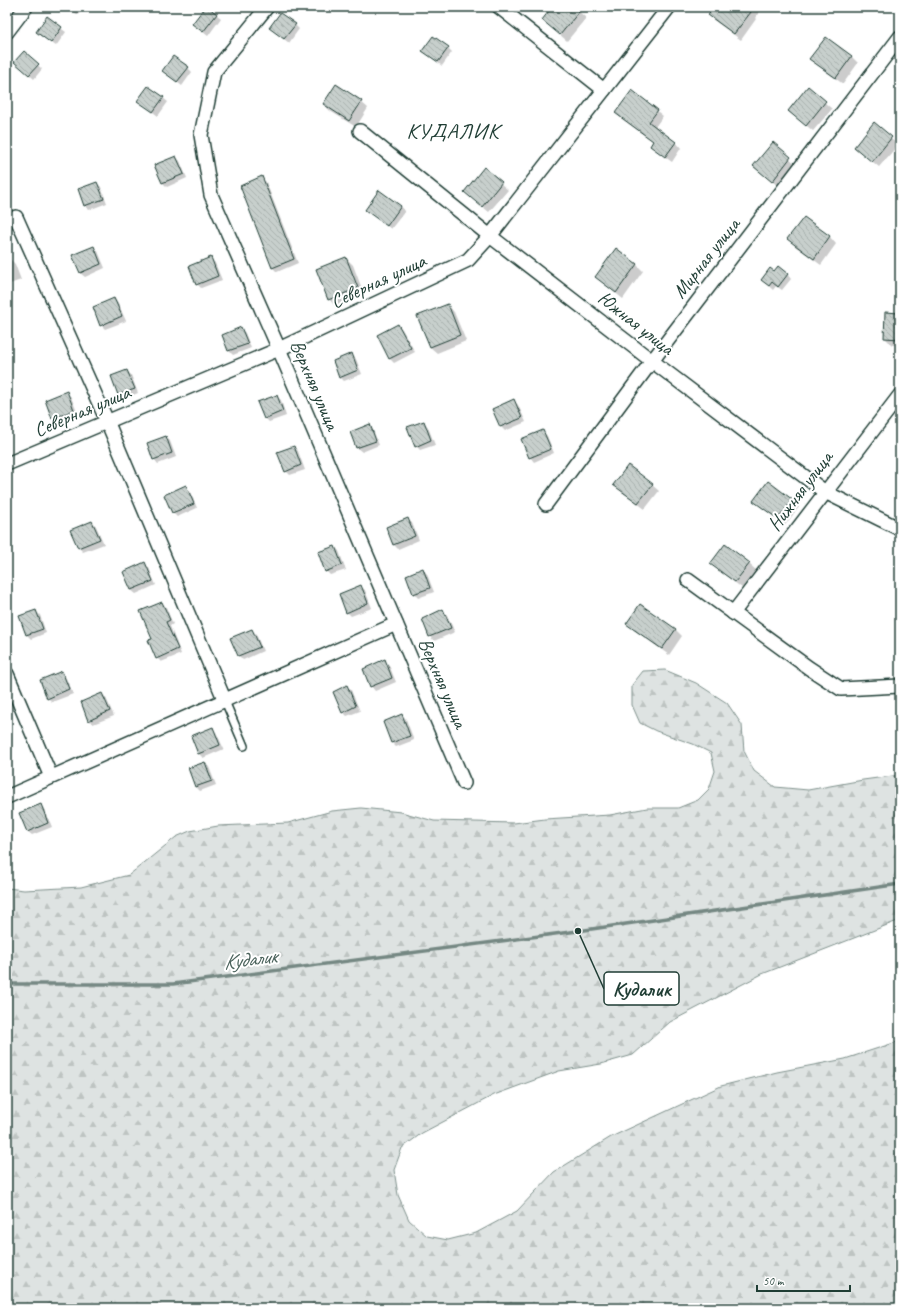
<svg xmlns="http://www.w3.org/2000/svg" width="907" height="1315" viewBox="0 0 907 1315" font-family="Caveat,sans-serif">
<defs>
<pattern id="forest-firs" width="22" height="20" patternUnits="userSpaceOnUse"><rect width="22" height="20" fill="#dee3e2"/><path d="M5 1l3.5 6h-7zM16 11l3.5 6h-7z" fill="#bec4c2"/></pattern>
<pattern id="building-back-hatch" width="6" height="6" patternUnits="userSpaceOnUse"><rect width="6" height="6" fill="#c7cfcc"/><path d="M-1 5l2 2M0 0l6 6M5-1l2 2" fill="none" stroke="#aab3b0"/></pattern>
</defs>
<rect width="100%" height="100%" fill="#fff"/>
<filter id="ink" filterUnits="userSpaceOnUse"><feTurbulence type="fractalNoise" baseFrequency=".025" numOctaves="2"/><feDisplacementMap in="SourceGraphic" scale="8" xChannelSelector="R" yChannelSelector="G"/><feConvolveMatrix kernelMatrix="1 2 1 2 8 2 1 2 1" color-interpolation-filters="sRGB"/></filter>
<g filter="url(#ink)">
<polygon fill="url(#forest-firs)" stroke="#7e908b" points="665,670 696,683 727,703 742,725 744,751 754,771 775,787 808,790 863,780 900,775 900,920 762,974 670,1022 633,1055 601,1064 559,1071 494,1095 422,1133 402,1148 394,1170 398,1195 409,1220 427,1236 448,1240 476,1233 517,1211 554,1172 611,1137 721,1086 777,1072 845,1059 900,1041 900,1308 7,1308 7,888 24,890 81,887 129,875 176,837 190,831 218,826 288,823 332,811 361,808 401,812 434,821 514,823 545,819 610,815 647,808 678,808 698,800 709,789 715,771 711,753 693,744 656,731 640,723 632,705 632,685 643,671"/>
<g fill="#0003">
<polygon points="67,7 84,7 78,15"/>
<polygon points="206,7 221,18 208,36 193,24"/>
<polygon points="553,7 574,7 586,18 567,41 550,26"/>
<polygon points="714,7 763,7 755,18 756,19 741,40 715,21 709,15"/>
<polygon points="47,18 66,32 56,46 41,36"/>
<polygon points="295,25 299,29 289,43 270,28"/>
<polygon points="826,38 852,57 858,63 843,84 817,65 811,59"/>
<polygon points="448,48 452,52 442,66 423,51"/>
<polygon points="24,52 42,69 34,79 20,66"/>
<polygon points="188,68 192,72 182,86 163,71"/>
<polygon points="808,88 832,109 813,131 796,117"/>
<polygon points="163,98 168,102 158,116 139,101"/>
<polygon points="361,102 368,108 356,127 330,111 324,104"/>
<polygon points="657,111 663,116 655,127 676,142 681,148 672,162 657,151 651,146 654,142 622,119 616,113"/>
<polygon points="874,124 898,145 879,167 862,153"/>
<polygon points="773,144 797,165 779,187 754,166"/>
<polygon points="176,157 180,161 187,178 167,187 163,183"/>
<polygon points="484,169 508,190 489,212 472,198"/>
<polygon points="261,178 266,182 298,263 277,272 273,268 241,186"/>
<polygon points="97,183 101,187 107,203 89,210 85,205"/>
<polygon points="401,206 405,211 391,229 366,210"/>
<polygon points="804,218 830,237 836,244 821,265 795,246 789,239"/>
<polygon points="94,247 98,251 105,268 85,277 80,273"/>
<polygon points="616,250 637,265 643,271 623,299 603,283 596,277"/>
<polygon points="210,258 215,263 222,280 201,288 197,284"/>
<polygon points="346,258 353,265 364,294 335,306 329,299"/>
<polygon points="11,260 15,264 21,280 7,285 7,262"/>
<polygon points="774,272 787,274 791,279 782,290 776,286 773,290 762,280"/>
<polygon points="114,299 118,303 126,321 105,329 101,325"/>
<polygon points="448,305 454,312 466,341 437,353 430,347"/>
<polygon points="900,314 900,345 892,345 885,338"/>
<polygon points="398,325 402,329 415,352 394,363 390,359 378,336"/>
<polygon points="241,329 245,333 251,348 233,355 229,351 223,335"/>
<polygon points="352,355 356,359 362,374 344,381 340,377"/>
<polygon points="127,371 131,375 138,393 123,399 119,395"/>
<polygon points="66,392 71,397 78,414 57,423 53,418"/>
<polygon points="276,396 281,400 286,416 269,422 265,418"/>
<polygon points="514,401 518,405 526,422 505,431 501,427 494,409"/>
<polygon points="424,422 428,427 435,445 420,450 416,446"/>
<polygon points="369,425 373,430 379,445 362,452 357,448 351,432"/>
<polygon points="543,432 547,436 554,453 534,462 530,457"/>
<polygon points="166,437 170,441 176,457 158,464 154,459"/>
<polygon points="294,447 298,451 305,470 290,475 286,471"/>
<polygon points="615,484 652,485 659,491 645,509 621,491"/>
<polygon points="186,487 190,491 197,508 177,517 172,512"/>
<polygon points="755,500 792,501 799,507 785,525 761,507"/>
<polygon points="7,515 11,526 7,527"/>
<polygon points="407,519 412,523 419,540 398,549 394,545 387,527"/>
<polygon points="92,522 96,526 104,544 83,552 79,548 72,530"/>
<polygon points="335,547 339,551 346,570 330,575 326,571"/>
<polygon points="712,563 749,564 756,570 742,588 718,570"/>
<polygon points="145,564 149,568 156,585 136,594 131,590"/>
<polygon points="423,570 427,574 434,592 418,598 414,593"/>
<polygon points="360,586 365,590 372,608 351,616 347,612"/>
<polygon points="162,603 166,607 173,624 170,626 181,654 161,662 157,658 153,639"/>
<polygon points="641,605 676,630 682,636 669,655 634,630 627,624"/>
<polygon points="443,610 447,615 455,632 434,641 430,636"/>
<polygon points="35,611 40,615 46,633 31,639 27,635"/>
<polygon points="252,630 256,634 263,651 243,660 239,656 231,638"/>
<polygon points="384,661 389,665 396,682 375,691 371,686"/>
<polygon points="61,672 65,676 73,694 52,702 48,698"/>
<polygon points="347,686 351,690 360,711 347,716 343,712"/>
<polygon points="102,694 106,698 114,716 93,724 89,720"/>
<polygon points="402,715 406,719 414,740 396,747 392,743 384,722"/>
<polygon points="212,728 216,732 224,749 203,758 199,754"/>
<polygon points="205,763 209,767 216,785 200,791 196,787 190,769"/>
<polygon points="41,805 45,810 52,827 32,835 27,831"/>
</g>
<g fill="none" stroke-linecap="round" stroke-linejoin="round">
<polyline stroke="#758883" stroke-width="3.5" points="7,984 173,984 578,931 900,884"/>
</g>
<g fill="url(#building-back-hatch)" stroke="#1f3d34">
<polygon points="205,7 208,7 217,14 203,32 192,24"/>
<polygon points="552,7 583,7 560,35 542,20"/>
<polygon points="713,7 744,7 751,12 734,34 708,15"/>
<polygon points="280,13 296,24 284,39 269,28"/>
<polygon points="47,16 62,27 51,43 36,32"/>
<polygon points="433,36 449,47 438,62 422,51"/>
<polygon points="826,37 852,56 836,78 809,59"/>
<polygon points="24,51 39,64 29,75 14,62"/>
<polygon points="173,56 189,67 177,82 162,71"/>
<polygon points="336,84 362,101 349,121 323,104"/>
<polygon points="148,86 164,97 153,112 137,101"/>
<polygon points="808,86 826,101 806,126 788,111"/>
<polygon points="632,90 658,110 649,122 676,142 665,157 650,146 653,141 615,113"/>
<polygon points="874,122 892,137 872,162 854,147"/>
<polygon points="773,142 791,157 772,182 753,166"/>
<polygon points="176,156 184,174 162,183 154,165"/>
<polygon points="484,167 502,182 482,207 464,192"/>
<polygon points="262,176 294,259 272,268 240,186"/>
<polygon points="97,182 104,199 84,206 78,189"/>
<polygon points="379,190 401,206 387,226 365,210"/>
<polygon points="804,217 830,236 814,259 787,239"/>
<polygon points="94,246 101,264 80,273 72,255"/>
<polygon points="616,248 637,264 616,293 595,277"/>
<polygon points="211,257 218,276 196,285 189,266"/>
<polygon points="346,257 358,288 328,300 316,269"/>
<polygon points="778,266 788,274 778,287 772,282 769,286 761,280 770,268 774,271"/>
<polygon points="114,298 122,316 100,326 93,307"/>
<polygon points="448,304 460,335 430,347 417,316"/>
<polygon points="885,312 900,313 900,339 884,338"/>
<polygon points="398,324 411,348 389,359 377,335"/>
<polygon points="241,327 248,344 228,351 222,335"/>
<polygon points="352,353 358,370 339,378 333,361"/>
<polygon points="127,370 135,389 118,395 111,376"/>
<polygon points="67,391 74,410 52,419 45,400"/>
<polygon points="277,395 283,411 264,419 257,402"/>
<polygon points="514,399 522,418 500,427 492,409"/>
<polygon points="424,421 431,440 415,447 407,427"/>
<polygon points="370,424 376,441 356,448 350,432"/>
<polygon points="543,430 551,449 529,458 521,439"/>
<polygon points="166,436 172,453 153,460 147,443"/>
<polygon points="294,446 301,465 285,472 277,452"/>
<polygon points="628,465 653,484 638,503 613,485"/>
<polygon points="768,481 793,500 778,519 753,501"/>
<polygon points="186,485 194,504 172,513 164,495"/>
<polygon points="408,518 415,536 393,545 386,527"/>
<polygon points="92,521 100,539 78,548 70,530"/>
<polygon points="725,544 750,563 735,582 710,564"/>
<polygon points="335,546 342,565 325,572 318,552"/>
<polygon points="145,562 153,581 131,590 123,572"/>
<polygon points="423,568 430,588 413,594 406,575"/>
<polygon points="361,585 368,603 346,613 339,594"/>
<polygon points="162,602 170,620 166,622 178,649 156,659 148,640 152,639 140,611"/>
<polygon points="640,604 676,629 662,649 626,624"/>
<polygon points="443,609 451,628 429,637 422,619"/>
<polygon points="36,610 43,629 26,635 19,616"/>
<polygon points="252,629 260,647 238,656 230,638"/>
<polygon points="385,659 392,678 370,687 363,669"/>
<polygon points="62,671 69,689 47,699 40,680"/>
<polygon points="347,685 356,706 342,713 333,692"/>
<polygon points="102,693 110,711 88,721 81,702"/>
<polygon points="402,714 410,736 391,743 383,722"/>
<polygon points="213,727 220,745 198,754 191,736"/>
<polygon points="205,762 212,781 195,787 188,768"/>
<polygon points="41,804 48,823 27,832 19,813"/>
</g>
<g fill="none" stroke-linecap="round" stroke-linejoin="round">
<g stroke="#1f3d34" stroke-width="10">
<polyline id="lane" points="225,701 244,746"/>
</g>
<g stroke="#1f3d34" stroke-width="16">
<g id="street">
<polyline points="267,7 214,72 201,135 211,195 279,349 464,783"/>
<polyline points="499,7 604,90"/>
<polyline points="7,32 26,7"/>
<polyline points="360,131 490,236 652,361 825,492 900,529"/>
<polyline points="16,217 107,421 225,701"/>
<polyline points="7,464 279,349 468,260 490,236 669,7"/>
<polyline points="546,504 652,361 900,37"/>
<polyline points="688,580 809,668 841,689 900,686"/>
<polyline points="733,613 900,395"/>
<polyline points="7,674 51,777"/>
<polyline points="7,797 396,624"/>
</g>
</g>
<use href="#lane" stroke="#fff" stroke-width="7"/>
<use href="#street" stroke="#fff" stroke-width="13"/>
</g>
</g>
<g text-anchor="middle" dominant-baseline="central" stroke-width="4" stroke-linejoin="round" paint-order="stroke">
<g font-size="20" fill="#1f3d34" stroke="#fff">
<text transform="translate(706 258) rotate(-52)">Мирная улица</text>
<text transform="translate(378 281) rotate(-25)">Северная улица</text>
<text transform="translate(636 323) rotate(38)">Южная улица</text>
<text transform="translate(315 385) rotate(67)">Верхняя улица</text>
<text transform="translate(82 411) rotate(-23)">Северная улица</text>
<text transform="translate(800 491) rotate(-53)">Нижняя улица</text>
<text transform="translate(443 683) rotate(67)">Верхняя улица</text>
</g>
<g font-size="21" font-style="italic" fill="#4a625b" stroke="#fff">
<text transform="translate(250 959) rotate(-7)">Кудалик</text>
</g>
<g font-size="22" letter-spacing="1" fill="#1f3d34" stroke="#fff">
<text x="453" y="131">КУДАЛИК</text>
</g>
</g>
<path fill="none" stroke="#1f3d34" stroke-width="1.5" d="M578 931L604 989"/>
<circle fill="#1f3d34" stroke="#fff" stroke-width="1.5" cx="578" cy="931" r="4"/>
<rect fill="#fff" stroke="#1f3d34" stroke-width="1.5" x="604" y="972" width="75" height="33" rx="4"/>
<g font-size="21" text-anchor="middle" font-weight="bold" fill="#1f3d34">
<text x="642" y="996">Кудалик</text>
</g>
<rect width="907" height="1315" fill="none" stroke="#fff" stroke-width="24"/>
<rect x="12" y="12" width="883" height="1291" fill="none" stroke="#1f3d34" stroke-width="1.5" filter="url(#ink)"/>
<path d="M757 1285v6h93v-6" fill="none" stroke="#1f3d34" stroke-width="2"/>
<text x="763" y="1285" font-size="12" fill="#1f3d34" stroke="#ffffff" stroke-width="3" paint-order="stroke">50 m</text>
</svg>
